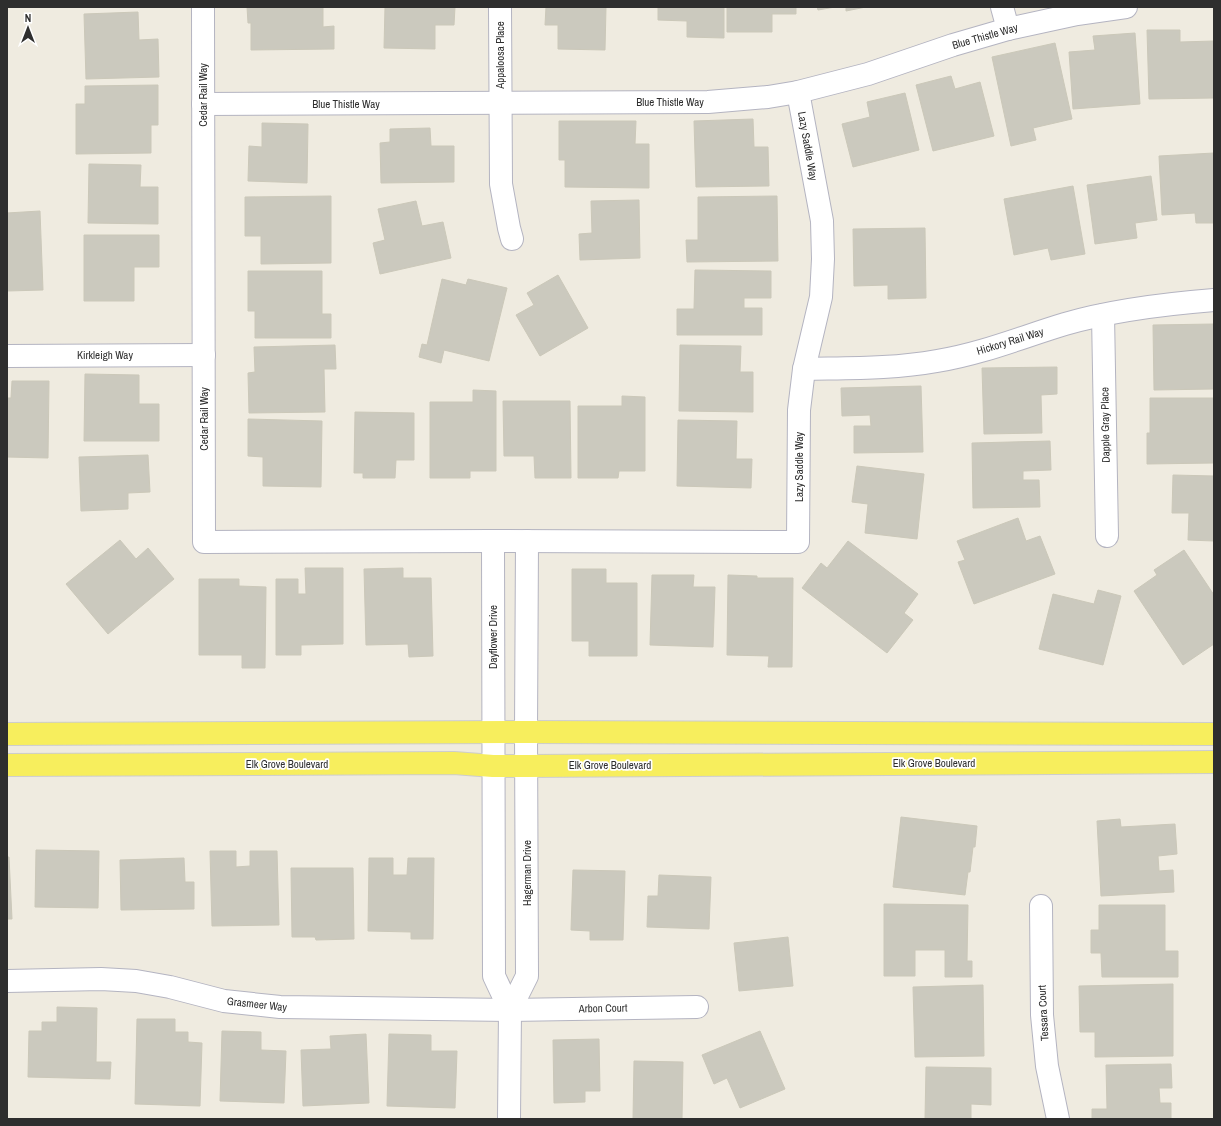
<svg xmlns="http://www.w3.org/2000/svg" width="1221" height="1126" viewBox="0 0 1221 1126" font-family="'Archivo Narrow',sans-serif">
<rect width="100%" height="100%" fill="#efebe0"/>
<g fill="#cbc9be" stroke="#cbc8b9">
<polygon points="247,7 323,7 323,27 334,26 334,49 251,50 251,23 248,23"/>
<polygon points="385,7 455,7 454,25 435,25 435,49 384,48"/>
<polygon points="546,7 606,7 605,50 558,49 558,25 545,25"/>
<polygon points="658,7 724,7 724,38 687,37 687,21 658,20"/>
<polygon points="727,7 796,7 796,14 772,14 772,32 727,32"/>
<polygon points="817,7 835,7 818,10"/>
<polygon points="846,7 866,7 846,11"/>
<polygon points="138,12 139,40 158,39 159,77 86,79 84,14"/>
<polygon points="1147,30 1180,30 1180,42 1214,41 1214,98 1149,99"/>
<polygon points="1135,33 1140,104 1073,109 1069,52 1095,50 1093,36"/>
<polygon points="1055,43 1072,119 1033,128 1036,140 1011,146 992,57"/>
<polygon points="951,76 955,89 980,82 994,136 933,151 916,85"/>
<polygon points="158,85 158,125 151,125 151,153 76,154 76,104 85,104 85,86"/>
<polygon points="905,93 919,150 853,167 842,124 870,117 867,102"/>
<polygon points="753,119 754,147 768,147 769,186 696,187 694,121"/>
<polygon points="559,121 636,121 635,144 649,144 649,188 565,187 565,160 559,160"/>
<polygon points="262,123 308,124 307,183 248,181 249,146 262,147"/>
<polygon points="430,128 431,146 454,146 454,182 381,183 380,143 390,142 390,129"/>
<polygon points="1214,153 1214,223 1196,223 1195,213 1162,215 1159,156"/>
<polygon points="89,164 141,165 140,187 158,187 158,224 88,223"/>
<polygon points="1151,176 1157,220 1135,223 1137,238 1095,244 1087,185"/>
<polygon points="1073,186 1085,254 1051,260 1048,248 1014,255 1004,199"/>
<polygon points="331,196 331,263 261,264 261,236 245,236 245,197"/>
<polygon points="777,196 778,261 687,262 686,240 698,240 698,197"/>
<polygon points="639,200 640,258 580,260 579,234 592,233 591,201"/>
<polygon points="416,201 422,226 443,222 451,258 380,274 373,243 385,240 378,209"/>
<polygon points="40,211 43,290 7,291 7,213"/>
<polygon points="925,228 926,298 888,299 888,285 854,286 853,229"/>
<polygon points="84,235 159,235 159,267 134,267 134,301 84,301"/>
<polygon points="695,270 771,271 771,298 744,298 744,308 762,308 762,335 677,335 677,309 694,309"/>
<polygon points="248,271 322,271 322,314 331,314 331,338 255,338 255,311 248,311"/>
<polygon points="558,275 588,328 540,356 516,315 534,305 527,293"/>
<polygon points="442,279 466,285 468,279 507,288 489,361 444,350 441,363 419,357 422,344 427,345"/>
<polygon points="1214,324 1214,389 1154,390 1153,325"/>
<polygon points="335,345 336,369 324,369 325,412 249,413 248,373 255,372 254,347"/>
<polygon points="680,345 741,346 740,372 753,372 753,412 679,411"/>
<polygon points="1057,367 1057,394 1041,395 1042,433 984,434 982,368"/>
<polygon points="85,374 139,375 139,404 159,404 159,441 84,441"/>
<polygon points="12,381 49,381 48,458 7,457 7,398 11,398"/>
<polygon points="921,386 923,452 854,453 854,426 871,426 870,415 842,416 841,388"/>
<polygon points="473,390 496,391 496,471 470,471 470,478 430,478 430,402 473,402"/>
<polygon points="622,396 645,397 645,471 619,471 618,478 578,478 578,406 622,406"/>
<polygon points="1150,398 1214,398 1214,463 1147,464 1147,433 1150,433"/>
<polygon points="503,401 570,401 571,478 535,478 534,456 504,456"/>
<polygon points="355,412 414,413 414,460 396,460 395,478 363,478 363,473 354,473"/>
<polygon points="248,419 322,421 321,487 263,486 263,457 248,456"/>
<polygon points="678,420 737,421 736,459 752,459 751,488 677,486"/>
<polygon points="1050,441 1051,470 1023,471 1023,480 1039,480 1040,507 973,508 972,443"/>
<polygon points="148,455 150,492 128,493 128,509 81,511 79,457"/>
<polygon points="857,466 924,474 917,539 865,533 868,504 852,502"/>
<polygon points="1173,475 1214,476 1214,541 1188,540 1189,513 1172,513"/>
<polygon points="1018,518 1026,541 1040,536 1055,574 974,604 958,562 965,560 957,541"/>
<polygon points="120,540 136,559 148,548 174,579 108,634 66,584"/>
<polygon points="848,541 918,594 904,613 913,620 887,653 802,588 821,563 827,568"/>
<polygon points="1184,550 1214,595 1214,644 1183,665 1134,591 1157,575 1154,570"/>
<polygon points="305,568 343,568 343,644 301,645 301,655 276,655 276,579 298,579 298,594 306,594"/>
<polygon points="403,568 403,578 431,578 433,656 409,657 408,644 366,645 364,569"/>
<polygon points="572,569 606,569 606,583 637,583 637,656 589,656 589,641 572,641"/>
<polygon points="652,575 694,575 693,587 715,587 713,647 650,645"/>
<polygon points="728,575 757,576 757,578 793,578 792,667 768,667 769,656 727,655"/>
<polygon points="199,579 239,579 239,586 266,587 265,668 242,668 242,655 199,655"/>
<polygon points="1098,590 1121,596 1103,665 1039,649 1053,594 1094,604"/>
<polygon points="901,817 977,826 975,847 973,847 970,872 968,872 965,895 893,887"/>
<polygon points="1120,819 1121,827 1175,824 1177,854 1158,856 1159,871 1173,870 1174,892 1101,896 1097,821"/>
<polygon points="36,850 99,851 98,908 35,907"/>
<polygon points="210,851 236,851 236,867 250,866 250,851 277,851 279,925 212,926"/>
<polygon points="7,857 9,857 12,919 7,919"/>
<polygon points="184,858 185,882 194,882 194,909 121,910 120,860"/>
<polygon points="369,858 393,858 393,875 407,875 408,858 434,858 433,939 411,939 411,932 368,931"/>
<polygon points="291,868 353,868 354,939 316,940 315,937 292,937"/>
<polygon points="573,870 625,871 623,940 590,940 590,931 571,930"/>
<polygon points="659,875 711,877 709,929 647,927 648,896 658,896"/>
<polygon points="884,904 968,905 967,961 972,961 972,977 945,977 945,950 915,950 915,976 884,976"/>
<polygon points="1099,905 1165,905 1165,951 1178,951 1178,977 1102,977 1101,953 1091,953 1091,930 1099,930"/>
<polygon points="788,937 793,986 739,991 734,943"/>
<polygon points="1173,984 1173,1056 1095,1057 1095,1032 1080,1032 1079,986"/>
<polygon points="983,985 984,1056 915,1057 913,987"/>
<polygon points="57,1007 97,1008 96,1062 111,1062 110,1079 28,1077 29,1031 42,1031 42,1022 57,1022"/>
<polygon points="137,1019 175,1019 175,1032 188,1032 188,1042 202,1043 200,1106 135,1104"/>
<polygon points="222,1031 261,1032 261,1050 286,1051 284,1103 220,1101"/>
<polygon points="760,1031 785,1089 740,1108 727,1078 714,1084 702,1055"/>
<polygon points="366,1034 369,1103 303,1106 301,1050 331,1049 330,1036"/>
<polygon points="389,1034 431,1035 431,1051 457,1051 455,1108 387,1106"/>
<polygon points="599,1039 600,1091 585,1091 585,1102 554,1103 553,1040"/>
<polygon points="634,1061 683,1062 682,1119 633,1119"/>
<polygon points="1171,1064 1172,1088 1159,1088 1160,1103 1171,1103 1171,1119 1092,1119 1092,1109 1107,1109 1106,1065"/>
<polygon points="926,1067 991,1068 991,1105 971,1104 971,1119 925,1119"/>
</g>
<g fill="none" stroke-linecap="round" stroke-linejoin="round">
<g stroke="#b4b4c1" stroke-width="24">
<g id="minor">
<polyline points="203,7 204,542 493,541 798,542 799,410 804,369 821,297 823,259 822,221 798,92"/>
<polyline points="500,7 501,184 509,228 512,239"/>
<polyline points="1002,7 1008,29"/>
<polyline points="203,104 708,102 768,97 798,92 868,74 953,45 1008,29 1077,14 1126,7"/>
<polyline points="1103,315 1107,536"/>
<polyline points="7,356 204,355"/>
<path d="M804,369C849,368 893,369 937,361C981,354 1022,337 1065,324C1113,310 1164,304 1214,300"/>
<polyline points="493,541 494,976 510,1010 509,1119"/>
<polyline points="1041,906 1042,1015 1047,1066 1058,1119"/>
<polyline points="7,981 101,979 136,981 170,987 224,1001 280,1007 510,1010 697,1007"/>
<polyline points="510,1010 527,976 526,732 527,541"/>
</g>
</g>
<g stroke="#cdcdcd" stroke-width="24">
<g id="major">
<polyline points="7,734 526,732 1214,734"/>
<polyline points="7,765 454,763 493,766 527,766 1214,762"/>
</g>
</g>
<use href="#minor" stroke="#fff" stroke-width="22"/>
<use href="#major" stroke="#f7ee5d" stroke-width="22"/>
</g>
<g text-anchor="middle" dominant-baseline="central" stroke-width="3.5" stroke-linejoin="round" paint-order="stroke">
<g font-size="11" fill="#2e2e2e" stroke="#fff">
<text transform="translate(985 36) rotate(-16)">Blue Thistle Way</text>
<text transform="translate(500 55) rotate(-90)">Appaloosa Place</text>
<text transform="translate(203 95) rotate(-90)">Cedar Rail Way</text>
<text x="670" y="102">Blue Thistle Way</text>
<text x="346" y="104">Blue Thistle Way</text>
<text transform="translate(808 146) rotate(80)">Lazy Saddle Way</text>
<text transform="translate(1010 341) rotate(-17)">Hickory Rail Way</text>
<text x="105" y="355">Kirkleigh Way</text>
<text transform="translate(204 419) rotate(-90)">Cedar Rail Way</text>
<text transform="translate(1105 425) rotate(-91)">Dapple Gray Place</text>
<text transform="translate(799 467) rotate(-90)">Lazy Saddle Way</text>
<text transform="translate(493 637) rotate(-90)">Dayflower Drive</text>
<text x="934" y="763">Elk Grove Boulevard</text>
<text x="287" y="764">Elk Grove Boulevard</text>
<text x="610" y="765">Elk Grove Boulevard</text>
<text transform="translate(527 873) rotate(-90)">Hagerman Drive</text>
<text transform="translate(257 1004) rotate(6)">Grasmeer Way</text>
<text transform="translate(603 1008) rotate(-1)">Arbon Court</text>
<text transform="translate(1043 1013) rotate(-93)">Tessara Court</text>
</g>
</g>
<rect width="1221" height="1126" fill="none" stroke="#2e2e2e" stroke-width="16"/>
<g transform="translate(28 28)" stroke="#ffffff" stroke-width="3" paint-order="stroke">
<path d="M0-3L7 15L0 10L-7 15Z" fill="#2e2e2e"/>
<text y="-6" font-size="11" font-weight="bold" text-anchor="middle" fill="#2e2e2e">N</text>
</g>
</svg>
